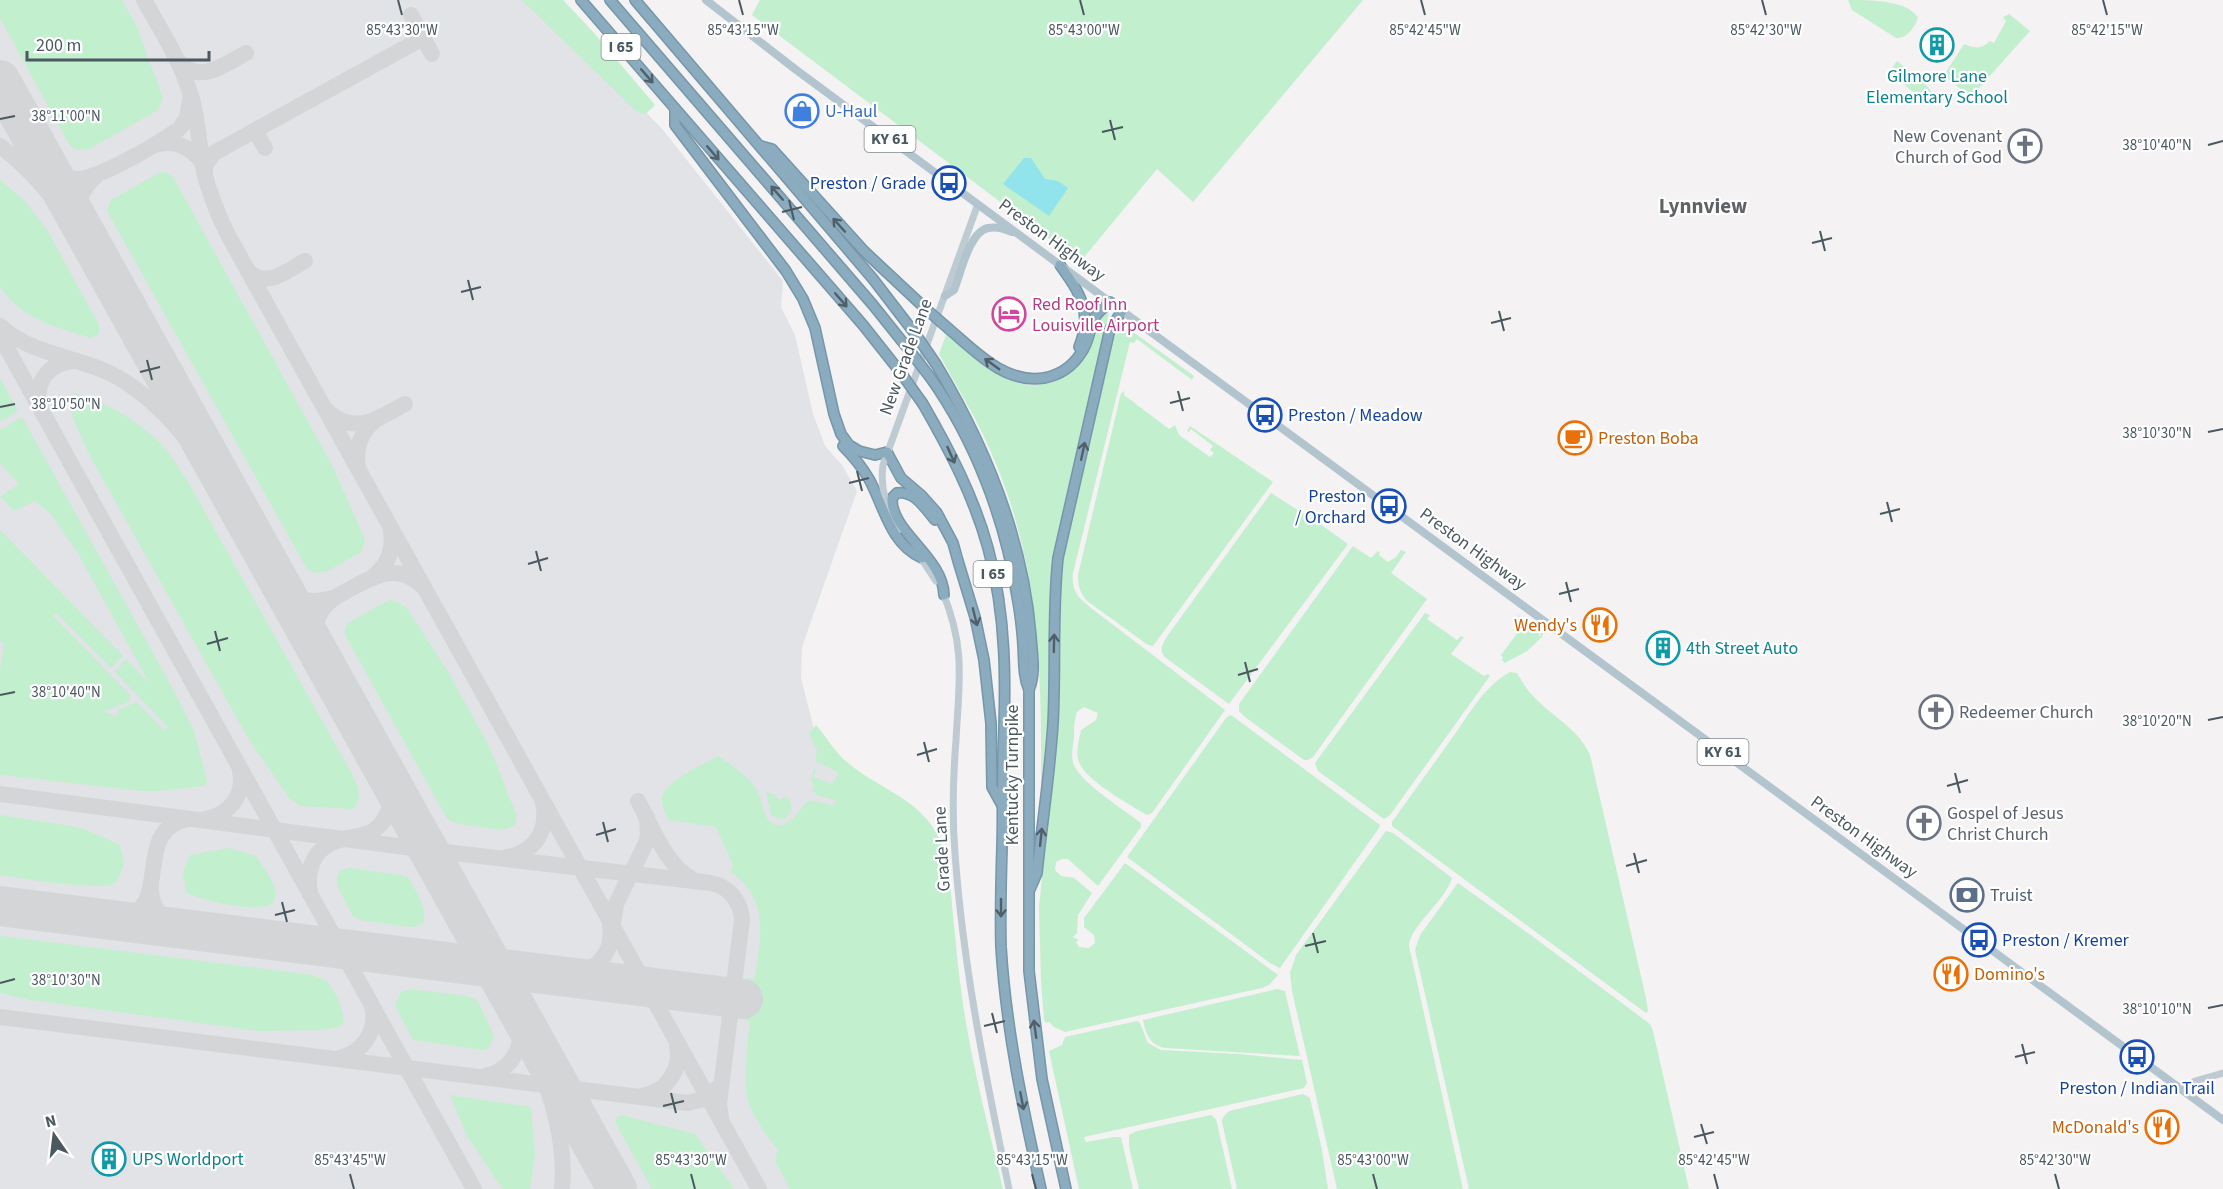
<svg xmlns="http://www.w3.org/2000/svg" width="2223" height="1189" viewBox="0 0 2223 1189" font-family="'Source Sans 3',sans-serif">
<rect width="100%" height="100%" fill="#f4f2f2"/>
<polygon fill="#e1e3e6" points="0,0 539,0 663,130 783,281 781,307 795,335 813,414 825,446 842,465 857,491 802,647 801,678 816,737 947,926 975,1081 999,1189 0,1189"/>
<g fill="#c2efce">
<polygon points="0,0 122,0 136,25 163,98 158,110 89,149 77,150 70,146 0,18"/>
<polygon points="522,0 563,0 594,33 655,105 646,114 637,112"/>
<polygon points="760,0 1363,0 1193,202 1157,169 1080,262 752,15"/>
<path d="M1848,0C1870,0 1908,0 1918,18C1915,27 1906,39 1896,38L1852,10Z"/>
<path d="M2009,14L2030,31L1971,97L1948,79L1946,72L1964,44C1974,48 1981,50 1990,41L1994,43L2006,21L2003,17Z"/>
<polygon points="1897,61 1926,85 1935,96 1930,102 1919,97 1889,72"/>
<polygon points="166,172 173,177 333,467 365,540 361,552 326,572 315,573 307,569 107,211 111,200 159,173"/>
<path d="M0,180L25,201L47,230L99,325V334L91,338C57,327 20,319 0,286Z"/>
<path d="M1106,312L1109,314L1062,521L1050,653L1049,719L1044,784L1041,785C1042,668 1039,559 990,450C976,417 956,386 939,354L947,332C977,359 1008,396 1053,382C1066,377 1080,365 1087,353C1095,339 1093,321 1106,312Z"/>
<path d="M1125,328L1129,329L1194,376L1192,380L1137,339L1134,343L1130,342L1073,573C1071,591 1078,597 1091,608L1225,710L1152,813L1147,815C1129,804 1082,779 1078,759C1076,749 1079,740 1081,730L1096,720L1098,713L1084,707L1077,712C1074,720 1074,730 1074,739C1073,746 1071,755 1073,762C1077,781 1125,810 1141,823V827L1098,886L1068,859H1062L1056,862L1055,870L1061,876L1074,878L1092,893L1078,915L1077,933L1073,937L1079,940L1076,942L1079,947L1089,948L1095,943L1094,935L1084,927V918L1125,863L1278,975L1269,985L1262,988L1065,1032L1054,1027L1049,1022L1046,1023L1044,1020L1041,981L1039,908L1055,746L1061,574L1071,517L1114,337L1118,330Z"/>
<polygon points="0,378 18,411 0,422"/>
<path d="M1125,388L1124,395L1169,429L1175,425L1179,435L1210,457L1214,453L1210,450L1213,446L1191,429L1189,432L1187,431L1199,412L1190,426L1273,482L1153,646L1148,645L1087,601C1080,593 1078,586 1078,575L1121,393L1124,392Z"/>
<path d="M75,393C106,402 145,424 165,449C173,458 180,470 187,480L352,774C358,788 363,796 353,809L300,806L289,798L248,738L91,458L73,419L70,397Z"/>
<polygon points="22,417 173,689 194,731 207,780 204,786 156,791 142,791 0,775 0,670 4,643 0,642 0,530 123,656 111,668 56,613 53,616 130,695 130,700 124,704 106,710 107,714 110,713 116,718 118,710 136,702 165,731 168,727 115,672 126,659 150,684 76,550 50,513 35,501 14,511 0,497 19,484 0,463 0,430"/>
<path d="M1271,493C1297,510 1323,525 1348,544L1229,704L1166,658C1158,651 1163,643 1168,635Z"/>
<polygon points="1353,546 1371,558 1378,551 1380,553 1379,555 1388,562 1396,557 1401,550 1406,552 1391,573 1427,599 1313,757 1308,760 1304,760 1245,717 1239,711 1239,704"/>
<polygon points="389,600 395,601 406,607 447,670 490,748 516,814 516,822 512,827 502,830 454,823 446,817 345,635 345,628 348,623"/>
<polygon points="1425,613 1430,615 1427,619 1457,640 1461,636 1464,637 1451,654 1484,676 1488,674 1490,676 1390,815 1384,819 1318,771 1315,763"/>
<polygon points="1517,614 1539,631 1540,639 1541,632 1543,633 1542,637 1527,651 1505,663 1502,660 1503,657 1501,655 1524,624"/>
<path d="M1510,672L1517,673C1523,683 1528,692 1537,700C1556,719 1578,729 1590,755L1646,998L1648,1011L1646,1013L1392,826V822C1413,793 1434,763 1455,734C1471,711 1485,686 1510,672Z"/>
<polygon points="1231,715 1380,825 1379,828 1280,968 1270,963 1127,857 1226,718"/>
<path d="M816,725C827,737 834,752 848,763C876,787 913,796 934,829C950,853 950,885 953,915C956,943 958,970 962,997C971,1062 988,1125 1003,1189H790L775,1160L778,1149C768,1139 753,1115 748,1101C743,1086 748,1038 750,1021L741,1019L746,978L755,979C760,937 771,901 731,872L733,865L716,827L669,820C665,813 661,806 662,798C664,782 704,764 718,756C732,766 748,775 757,790C764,802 763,833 787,823C797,818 801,805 810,800L834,806L835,800L816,795V793L812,792L814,785L811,780L814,768L816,770L814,777L833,784L838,772L815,761L817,750L809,733Z"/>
<polygon points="766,792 776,795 776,798 782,800 784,796 789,799 792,808 786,818 778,819 771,815"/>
<path d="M0,815L70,826L84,829L120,845L124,864L117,882C101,893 23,878 0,875Z"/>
<path d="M1386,831L1393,833L1452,878C1446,900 1409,927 1409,946L1463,1189H1337L1292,991L1290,973L1296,955Z"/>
<path d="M229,848L256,856L259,860C267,873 282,890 272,904C252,913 206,901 186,893L183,872L190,855Z"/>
<path d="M350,868L407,876C416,891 426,904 424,922L415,927L399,926L361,920L353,916L337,885V876L341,870Z"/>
<polygon points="1458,883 1532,936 1650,1024 1653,1031 1689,1189 1469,1189 1415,950 1420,935"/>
<path d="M0,936L312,975C317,977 322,978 326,981C335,990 345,1011 343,1023L339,1027L323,1030L259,1031L30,1000L0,993Z"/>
<polygon points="410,989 467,996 477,1000 494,1036 489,1047 484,1050 413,1040 395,1005 401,992"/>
<path d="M1277,989L1285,991L1300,1056L1165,1048C1149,1044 1146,1035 1143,1020Z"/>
<polygon points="1137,1021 1140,1023 1148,1043 1161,1050 1239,1054 1302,1060 1307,1083 1304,1088 1084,1137 1086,1142 1114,1137 1121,1137 1133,1189 1079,1189 1049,1051 1062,1045 1065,1037"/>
<polygon points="1303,1094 1310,1098 1322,1150 1328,1189 1237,1189 1222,1122 1223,1117 1229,1111"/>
<polygon points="450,1095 531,1107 535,1155 530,1189 504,1189 499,1184 467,1136"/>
<polygon points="621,1115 695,1134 734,1189 652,1189 615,1122 617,1117"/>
<polygon points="1211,1115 1216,1119 1232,1189 1139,1189 1129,1147 1129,1135 1137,1131"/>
</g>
<polygon fill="#91e4eb" points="1024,158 1031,158 1045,179 1058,181 1068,188 1049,216 1003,184"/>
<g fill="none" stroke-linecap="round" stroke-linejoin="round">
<g stroke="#d4d5d7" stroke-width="16">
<path d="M144,0C162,32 182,63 192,99C198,121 199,144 203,166C208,191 217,213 228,235L759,1189"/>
<polyline points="411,15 432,54"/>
<path d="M178,61C199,85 224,65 246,53"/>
<polyline points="255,131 265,148"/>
<path d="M155,145C174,139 192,147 203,164"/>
<path d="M0,146C43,178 72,223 103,266"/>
<path d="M44,160C53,169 62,177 76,179C98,180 159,143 179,129L187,118L190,100"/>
<polyline points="204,173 206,164 214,153 423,38"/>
<path d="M82,228C76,206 79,190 97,175"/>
<path d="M248,271C267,289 286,271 305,261"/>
<path d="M0,326C35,358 85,356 124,381C177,415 209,468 241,520C264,558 286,596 307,635"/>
<polyline points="0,336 474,1189"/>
<path d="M39,404C35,380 50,363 74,361"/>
<path d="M327,411C355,436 377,419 405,404"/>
<path d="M358,467C355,448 360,433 375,420"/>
<path d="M374,576C388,564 394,550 391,532"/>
<path d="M284,586C298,602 314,604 333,598"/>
<path d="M318,652C314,638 313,626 321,612C327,601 339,595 350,589C374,576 399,562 422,586"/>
<path d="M0,794L428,850L711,883C730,887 741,902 742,920L719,1104L721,1118"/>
<path d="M638,801C651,825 667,867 692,879"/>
<path d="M206,819C230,814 245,795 240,771"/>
<path d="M417,849L429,857L434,863C458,906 481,949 504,993C535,1054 568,1118 562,1189"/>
<path d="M507,857C534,853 549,830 543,804"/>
<path d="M151,887C150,914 169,924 192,930"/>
<path d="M310,892C306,871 313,850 334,842C357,833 376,840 388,812C391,805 392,797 391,789C387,769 370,749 361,732"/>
<path d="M98,918C105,918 113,919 121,918C175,909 130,830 188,819"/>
<polyline points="612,930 616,904 646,843 648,835 647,817"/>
<path d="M519,969C548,973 583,985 604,956C611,946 611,936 610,924"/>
<polyline points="0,1017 688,1103 700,1100 716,1089"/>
<path d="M339,1058C363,1053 378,1030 372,1006"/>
<path d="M485,1076C509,1071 523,1051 520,1027"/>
<path d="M642,1096C667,1092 682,1069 677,1045"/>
</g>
<g stroke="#d4d5d7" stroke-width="40">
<polyline points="0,80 617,1189"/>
<polyline points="0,906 743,999"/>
</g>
<g stroke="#7696aa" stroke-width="12">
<g id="motorway">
<polyline points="581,0 863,325 901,373"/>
<polyline points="610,0 873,305 909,350"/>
<polyline points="635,0 873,279 916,335"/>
<polyline points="675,109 675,125 786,271 803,299 815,328 834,414 841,434 849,445 859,451 875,455 887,452 901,478 921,495 937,513 953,543 958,561 975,617 984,660 991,723 992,787 1003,807"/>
<polyline points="761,146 772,149 864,251 926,309"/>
<path d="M1060,265C1080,293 1093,312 1079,347"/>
<path d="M949,329C976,352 1005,384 1044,378C1060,375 1072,367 1081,353C1089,343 1089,330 1094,319C1097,312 1105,307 1110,302"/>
<path d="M936,364C986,447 1023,539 1031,636C1032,654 1036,673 1029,690"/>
<path d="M930,377C975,440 1005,519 1017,596C1020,612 1022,629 1023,645C1024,661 1023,676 1029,690V971L1042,1079L1066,1189"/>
<path d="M923,404C949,449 974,497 988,548C1007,617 1006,685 1003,756C1002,786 1003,817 1002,847C1001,880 1000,914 1001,947C1006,1029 1023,1109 1041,1189"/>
<path d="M843,446C853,456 862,467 869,479C884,506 890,544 922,558"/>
<path d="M935,520C925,508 914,490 897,493L892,498C890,531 943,557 944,595"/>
<path d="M1030,889L1037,873C1042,823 1050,773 1053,723C1056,668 1052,613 1058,558L1110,329L1122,311"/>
</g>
</g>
<g stroke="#becbd2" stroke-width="7">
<path d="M900,529C886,511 880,488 883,465L978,204"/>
<polyline points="919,555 936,581"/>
<path d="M943,593C966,649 959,682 956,740C953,778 952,816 955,853C963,967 986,1078 1009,1189"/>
<polyline points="2183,1091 2195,1081 2223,1073"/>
</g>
<g stroke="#b2c5cf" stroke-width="8">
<polyline points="706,0 795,69 1110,302 2223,1120"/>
<path d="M945,296L954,290C961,273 969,232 988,228C997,226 1005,229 1012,232"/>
</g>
<use href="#motorway" stroke="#8babbf" stroke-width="9"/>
<g stroke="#7696aa" stroke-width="12" stroke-linecap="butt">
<g id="motorway-bridge">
<polyline points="926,309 949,329"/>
<polyline points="916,335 936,364"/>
<polyline points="909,350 930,377"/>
<polyline points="901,373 923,404"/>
</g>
</g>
<use href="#motorway-bridge" stroke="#8babbf" stroke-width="9"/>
</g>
<defs><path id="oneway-shaft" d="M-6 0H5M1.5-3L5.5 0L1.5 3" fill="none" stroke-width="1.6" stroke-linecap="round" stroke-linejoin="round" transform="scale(1.5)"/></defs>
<g stroke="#506069">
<use href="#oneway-shaft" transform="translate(647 76) rotate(49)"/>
<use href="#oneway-shaft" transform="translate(713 153) rotate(49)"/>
<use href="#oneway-shaft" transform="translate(777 193) rotate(-131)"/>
<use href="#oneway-shaft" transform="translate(839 225) rotate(-132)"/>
<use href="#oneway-shaft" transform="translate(841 300) rotate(49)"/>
<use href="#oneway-shaft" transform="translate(992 364) rotate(-144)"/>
<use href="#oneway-shaft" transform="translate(1083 451) rotate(-78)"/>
<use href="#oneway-shaft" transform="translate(951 455) rotate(66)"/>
<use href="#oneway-shaft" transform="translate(975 617) rotate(76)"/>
<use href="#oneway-shaft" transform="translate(1054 643) rotate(-89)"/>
<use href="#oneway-shaft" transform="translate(1041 837) rotate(-84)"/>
<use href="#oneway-shaft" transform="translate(1001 908) rotate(90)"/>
<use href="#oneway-shaft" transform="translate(1035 1029) rotate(-98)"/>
<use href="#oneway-shaft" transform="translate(1022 1101) rotate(79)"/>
</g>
<path fill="none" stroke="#4a585f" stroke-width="2" d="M398,0L402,15M739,0L743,15M1080,0L1084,15M1421,0L1425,15M1762,0L1766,15M2103,0L2107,15M0,119L15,116M1110,120L1115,140M1102,132L1123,127M2208,145L2223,141M789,200L794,220M782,212L802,207M1820,231L1825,251M1812,243L1832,238M468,280L473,300M461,292L481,287M1499,311L1504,331M1491,323L1511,318M147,360L152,380M140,372L160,367M1178,391L1183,411M1170,403L1190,398M0,407L15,404M2208,432L2223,429M857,471L862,491M849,483L869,478M1887,502L1892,522M1880,514L1900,509M536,551L541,571M528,564L548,558M1566,582L1571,602M1559,594L1579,589M215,631L220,651M207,644L228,638M1245,662L1250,682M1238,675L1258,669M0,695L15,692M2208,720L2223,717M924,742L929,762M917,755L937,749M1955,773L1960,793M1947,786L1968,780M603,822L608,842M596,835L616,829M1634,853L1639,873M1626,866L1647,860M282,902L287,922M275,915L295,910M1313,933L1318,953M1305,946L1326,941M0,983L15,979M2208,1008L2223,1005M992,1013L997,1033M984,1026L1005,1021M2022,1044L2027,1064M2015,1057L2035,1052M671,1093L676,1113M663,1106L684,1101M1701,1124L1707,1144M1694,1137L1714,1132M350,1174L354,1189M691,1174L695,1189M1032,1174L1036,1189M1373,1174L1377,1189M1714,1174L1718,1189M2055,1174L2059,1189"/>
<defs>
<g id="building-ring" transform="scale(1.725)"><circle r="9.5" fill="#fff" stroke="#0f9aa8" stroke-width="1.5"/><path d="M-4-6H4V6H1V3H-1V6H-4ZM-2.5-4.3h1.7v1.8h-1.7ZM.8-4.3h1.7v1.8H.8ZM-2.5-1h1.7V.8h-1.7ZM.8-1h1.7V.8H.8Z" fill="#0f9aa8"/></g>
<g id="shop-ring" transform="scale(1.725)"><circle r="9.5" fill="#fff" stroke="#3f7fe0" stroke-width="1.5"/><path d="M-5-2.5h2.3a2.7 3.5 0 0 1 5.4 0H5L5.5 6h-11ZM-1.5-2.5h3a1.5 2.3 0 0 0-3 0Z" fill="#3f7fe0"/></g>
<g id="church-ring" transform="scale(1.725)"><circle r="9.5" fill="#fff" stroke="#6b7280" stroke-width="1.5"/><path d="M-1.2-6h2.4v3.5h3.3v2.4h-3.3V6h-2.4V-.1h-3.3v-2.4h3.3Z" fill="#6b7280"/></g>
<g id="bus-ring" transform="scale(1.725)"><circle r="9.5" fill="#fff" stroke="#1a4fb4" stroke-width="1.5"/><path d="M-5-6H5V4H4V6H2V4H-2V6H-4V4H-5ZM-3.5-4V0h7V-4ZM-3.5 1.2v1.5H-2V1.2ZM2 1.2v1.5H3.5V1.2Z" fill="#1a4fb4"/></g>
<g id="hotel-ring" transform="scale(1.725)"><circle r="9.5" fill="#fff" stroke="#d1479c" stroke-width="1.5"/><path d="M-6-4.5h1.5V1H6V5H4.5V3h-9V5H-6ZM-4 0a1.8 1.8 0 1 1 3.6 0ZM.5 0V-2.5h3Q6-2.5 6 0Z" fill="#d1479c"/></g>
<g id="cafe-ring" transform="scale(1.725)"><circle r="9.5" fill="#fff" stroke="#e8710a" stroke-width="1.5"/><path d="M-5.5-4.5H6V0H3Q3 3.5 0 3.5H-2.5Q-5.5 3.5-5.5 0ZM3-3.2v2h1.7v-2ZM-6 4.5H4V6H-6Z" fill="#e8710a"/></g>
<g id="restaurant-ring" transform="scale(1.725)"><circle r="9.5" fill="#fff" stroke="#e8710a" stroke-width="1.5"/><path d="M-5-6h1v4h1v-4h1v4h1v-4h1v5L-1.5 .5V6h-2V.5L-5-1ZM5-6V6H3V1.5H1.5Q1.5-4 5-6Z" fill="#e8710a"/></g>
<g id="bank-ring" transform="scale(1.725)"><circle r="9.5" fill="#fff" stroke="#5c6f8a" stroke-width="1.5"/><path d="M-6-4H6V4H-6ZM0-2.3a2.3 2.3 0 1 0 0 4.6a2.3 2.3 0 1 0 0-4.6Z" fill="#5c6f8a"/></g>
</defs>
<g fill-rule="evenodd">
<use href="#building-ring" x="1937" y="45"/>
<use href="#shop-ring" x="802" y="111"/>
<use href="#church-ring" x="2025" y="146"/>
<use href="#bus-ring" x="949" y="183"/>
<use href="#hotel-ring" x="1009" y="314"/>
<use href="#bus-ring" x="1265" y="415"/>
<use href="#cafe-ring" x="1575" y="438"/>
<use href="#bus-ring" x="1389" y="506"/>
<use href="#restaurant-ring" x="1600" y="625"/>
<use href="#building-ring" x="1663" y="648"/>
<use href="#church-ring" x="1936" y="712"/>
<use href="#church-ring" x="1924" y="823"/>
<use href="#bank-ring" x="1967" y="895"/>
<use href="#bus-ring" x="1979" y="940"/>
<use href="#restaurant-ring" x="1951" y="974"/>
<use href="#bus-ring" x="2137" y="1057"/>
<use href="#restaurant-ring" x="2162" y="1127"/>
<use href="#building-ring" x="109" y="1159"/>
</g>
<g text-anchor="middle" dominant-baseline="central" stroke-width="4.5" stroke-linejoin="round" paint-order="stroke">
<g fill="#fff" stroke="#808a8f" stroke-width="1.5">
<rect x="601.5" y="34" width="39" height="26" rx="4.5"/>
<rect x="864.5" y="126" width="51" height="26" rx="4.5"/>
<rect x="973.5" y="561" width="39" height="26" rx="4.5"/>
<rect x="1697.5" y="739" width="51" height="26" rx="4.5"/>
</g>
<g font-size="16" font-weight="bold" fill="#4a585f">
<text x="621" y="47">I 65</text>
<text x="890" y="139">KY 61</text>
<text x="993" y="574">I 65</text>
<text x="1723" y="752">KY 61</text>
</g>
<g font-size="18" fill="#0d838f" stroke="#fff" text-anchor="start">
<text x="1937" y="76" text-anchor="middle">Gilmore Lane<tspan x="1937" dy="21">Elementary School</tspan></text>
<text x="1686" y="648">4th Street Auto</text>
<text x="132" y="1159">UPS Worldport</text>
</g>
<g font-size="18" fill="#366cbe" stroke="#fff" text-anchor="start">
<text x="825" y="111">U-Haul</text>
</g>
<g font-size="18" fill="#5b616d" stroke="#fff" text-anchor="start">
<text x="2002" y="136" text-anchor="end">New Covenant<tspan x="2002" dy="21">Church of God</tspan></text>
<text x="1959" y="712">Redeemer Church</text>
<text x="1947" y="813">Gospel of Jesus<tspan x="1947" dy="21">Christ Church</tspan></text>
</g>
<g font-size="18" fill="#164399" stroke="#fff" text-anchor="end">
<text x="926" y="183">Preston / Grade</text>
<text x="1288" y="415" text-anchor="start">Preston / Meadow</text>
<text x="1366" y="496">Preston<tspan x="1366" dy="21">/ Orchard</tspan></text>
<text x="2002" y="940" text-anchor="start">Preston / Kremer</text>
<text x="2137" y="1088" text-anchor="middle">Preston / Indian Trail</text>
</g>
<g font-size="18" fill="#4a585f" stroke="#fff">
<text transform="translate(1052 240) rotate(36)">Preston Highway</text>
<text transform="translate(906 357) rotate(-70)">New Grade Lane</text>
<text transform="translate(1473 549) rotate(36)">Preston Highway</text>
<text transform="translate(1012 775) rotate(-90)">Kentucky Turnpike</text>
<text transform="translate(1864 837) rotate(36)">Preston Highway</text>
<text transform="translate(942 849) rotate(-93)">Grade Lane</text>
</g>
<g font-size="18" fill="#b23c85" stroke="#fff" text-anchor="start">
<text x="1032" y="304">Red Roof Inn<tspan x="1032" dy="21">Louisville Airport</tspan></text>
</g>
<g font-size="18" fill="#c56008" stroke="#fff" text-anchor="start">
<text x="1598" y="438">Preston Boba</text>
<text x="1577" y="625" text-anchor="end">Wendy's</text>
<text x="1974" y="974">Domino's</text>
<text x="2139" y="1127" text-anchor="end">McDonald's</text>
</g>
<g font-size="18" fill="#4e5e75" stroke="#fff" text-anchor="start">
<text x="1990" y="895">Truist</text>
</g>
<g font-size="21" font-weight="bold" fill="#5e6366" stroke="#fff">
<text x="1703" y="206">Lynnview</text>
</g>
</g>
<g font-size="15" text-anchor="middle" fill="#4a585f" stroke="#fff" stroke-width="4.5" stroke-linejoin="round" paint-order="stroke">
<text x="402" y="35">85°43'30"W</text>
<text x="743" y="35">85°43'15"W</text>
<text x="1084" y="35">85°43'00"W</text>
<text x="1425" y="35">85°42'45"W</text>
<text x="1766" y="35">85°42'30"W</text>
<text x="2107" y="35">85°42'15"W</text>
<text x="66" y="121">38°11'00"N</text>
<text x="2157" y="150">38°10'40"N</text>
<text x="66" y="409">38°10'50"N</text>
<text x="2157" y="438">38°10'30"N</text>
<text x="66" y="697">38°10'40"N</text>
<text x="2157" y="726">38°10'20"N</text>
<text x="66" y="985">38°10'30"N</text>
<text x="2157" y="1014">38°10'10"N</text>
<text x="350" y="1165">85°43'45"W</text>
<text x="691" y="1165">85°43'30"W</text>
<text x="1032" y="1165">85°43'15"W</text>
<text x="1373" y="1165">85°43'00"W</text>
<text x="1714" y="1165">85°42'45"W</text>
<text x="2055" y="1165">85°42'30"W</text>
</g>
<g transform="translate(54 1135) rotate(346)" stroke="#ffffff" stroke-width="4.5" paint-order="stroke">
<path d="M0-4.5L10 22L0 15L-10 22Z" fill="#4a585f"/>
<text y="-9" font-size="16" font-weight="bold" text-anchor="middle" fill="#4a585f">N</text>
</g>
<path d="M27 51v9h182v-9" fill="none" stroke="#4a585f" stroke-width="3"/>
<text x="36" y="51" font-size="18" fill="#4a585f" stroke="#ffffff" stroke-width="4.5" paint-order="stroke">200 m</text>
</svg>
